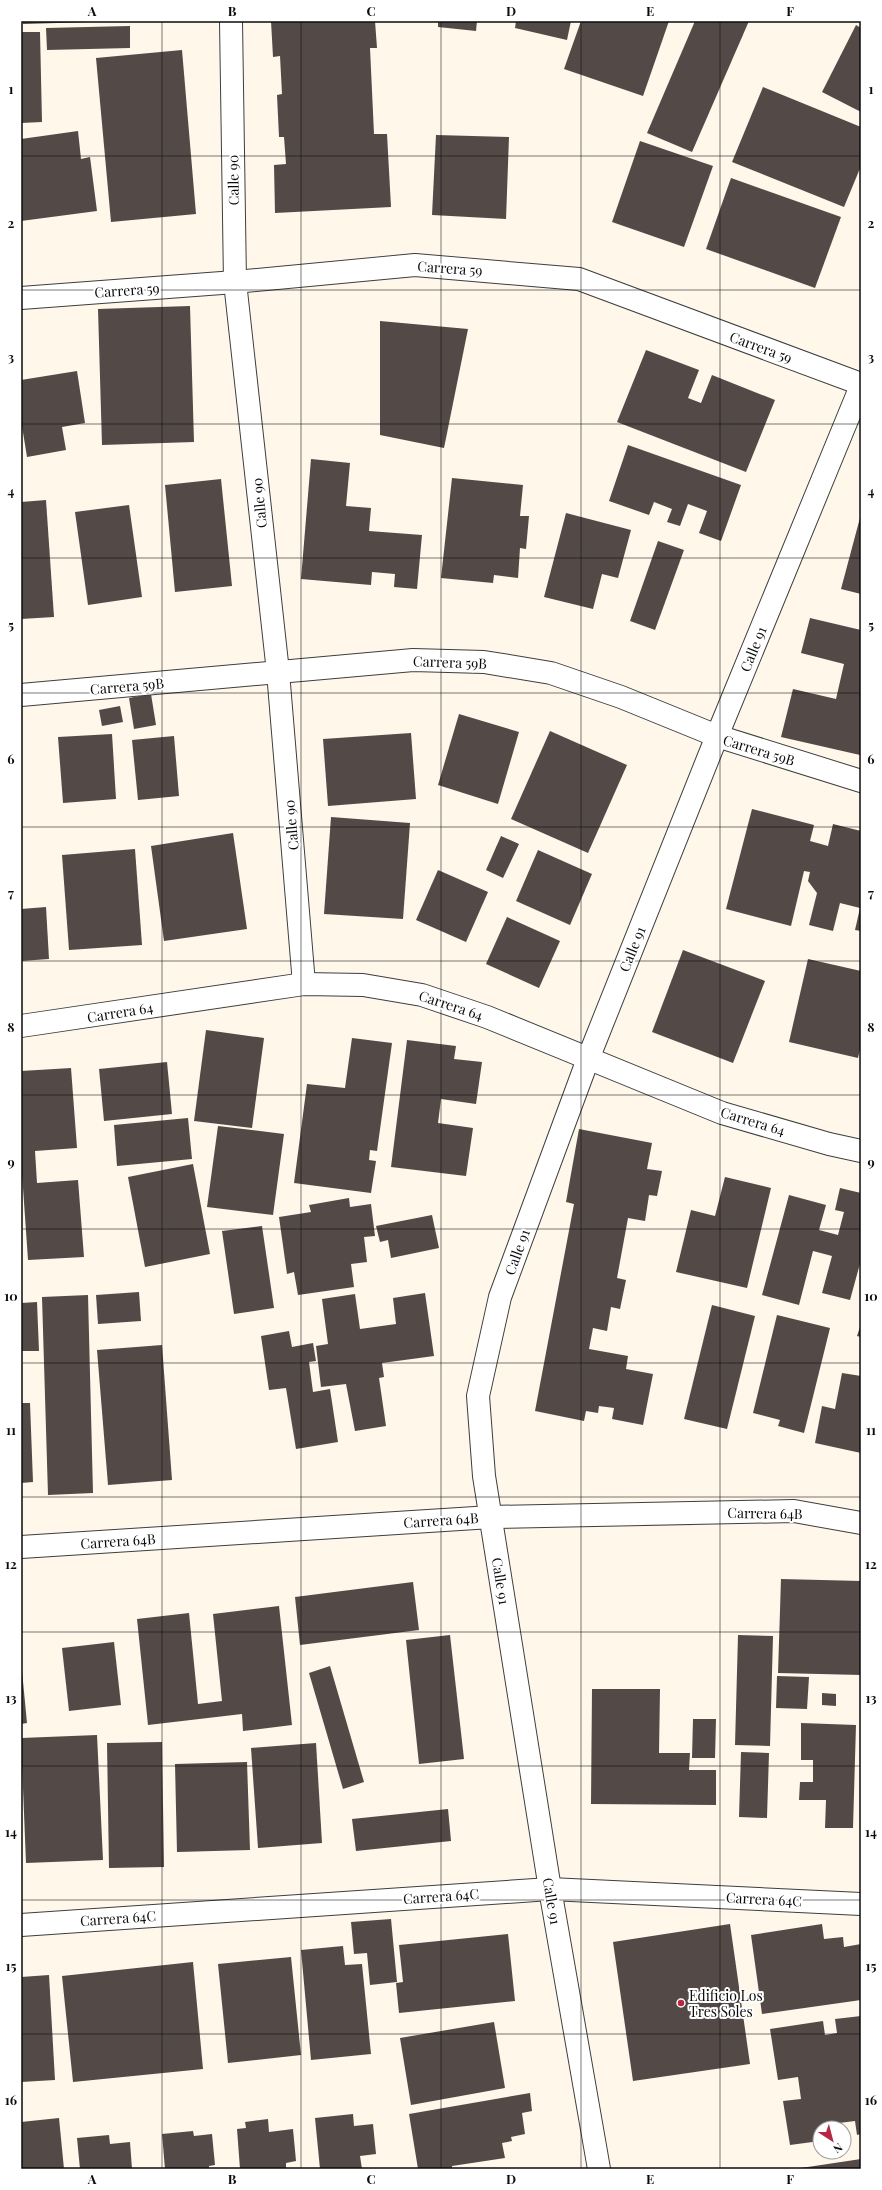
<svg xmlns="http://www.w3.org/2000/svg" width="882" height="2190" viewBox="0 0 882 2190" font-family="'Playfair Display',serif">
<rect width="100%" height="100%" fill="#fff7e9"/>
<g fill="#534a48">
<polygon points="23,21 91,21 91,22 23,24"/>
<polygon points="271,21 375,21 377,48 370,48 374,134 387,134 391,207 275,213 274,165 286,164 284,137 279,137 277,95 282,94 280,56 273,57"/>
<polygon points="438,21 477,21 476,31 438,27"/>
<polygon points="516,21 571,21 567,40 515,28"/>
<polygon points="581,21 669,21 643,96 564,69"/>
<polygon points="695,21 749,21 692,152 647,133"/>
<polygon points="856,25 861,28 861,112 822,92"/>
<polygon points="130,26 130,48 47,50 46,28"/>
<polygon points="21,32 40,32 42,122 21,123"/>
<polygon points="182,50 196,214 111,222 96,58"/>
<polygon points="763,87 861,127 861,166 844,207 732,162"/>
<polygon points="78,131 81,159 90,157 97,211 21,221 21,139"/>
<polygon points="436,135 509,137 506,219 432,215"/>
<polygon points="640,141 713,166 684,247 612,222"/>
<polygon points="731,178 841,217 815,288 706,249"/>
<polygon points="190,306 194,442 102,445 98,309"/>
<polygon points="380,321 468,329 444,448 380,435"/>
<polygon points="646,350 699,370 688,398 701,403 712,375 775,400 746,472 617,422"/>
<polygon points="77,371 85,423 62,427 66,450 27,457 21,420 21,380"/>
<polygon points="628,445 741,485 721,541 699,533 707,511 688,504 680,526 667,522 672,509 654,502 649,515 609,501"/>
<polygon points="311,459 350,463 346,506 371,508 369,531 422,535 417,589 394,587 395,574 372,572 371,585 301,579"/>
<polygon points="452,478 523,485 520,516 529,516 526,549 520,548 518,578 494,575 493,583 441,578"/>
<polygon points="221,479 232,586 175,592 165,485"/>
<polygon points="46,500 54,617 21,619 21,502"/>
<polygon points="129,505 142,597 88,605 75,512"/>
<polygon points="566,513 631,530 618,578 602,574 593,609 544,597"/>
<polygon points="861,514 861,594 841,589"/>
<polygon points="658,541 684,550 655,630 630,621"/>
<polygon points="810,618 861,630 860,755 781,737 793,689 836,699 844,664 801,653"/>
<polygon points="151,694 156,725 134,729 129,698"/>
<polygon points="120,706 123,722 102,726 99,710"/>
<polygon points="459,714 519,732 498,804 438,785"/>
<polygon points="550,731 627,765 588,853 511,819"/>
<polygon points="411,733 416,799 328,806 323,739"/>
<polygon points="112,734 116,799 63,803 58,737"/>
<polygon points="174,736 179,796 138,800 132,740"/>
<polygon points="752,809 814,825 810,841 828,846 833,824 861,831 861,931 855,930 860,908 840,903 833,931 809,925 817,893 808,881 810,872 804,871 791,926 726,909"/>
<polygon points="331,817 410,823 403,919 324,914"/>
<polygon points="233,833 247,929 164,941 151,846"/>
<polygon points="501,836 519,844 503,878 486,870"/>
<polygon points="135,849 142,945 69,950 62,855"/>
<polygon points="538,850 592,874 570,925 516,901"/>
<polygon points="438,870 488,892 466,942 416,920"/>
<polygon points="46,907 49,959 21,961 21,909"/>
<polygon points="507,917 560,941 539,988 486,964"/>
<polygon points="683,950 765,981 733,1063 652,1032"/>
<polygon points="808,959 861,971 861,1045 858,1058 789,1042"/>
<polygon points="206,1030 264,1038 252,1128 194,1121"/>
<polygon points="352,1038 392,1043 377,1151 370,1150 369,1160 376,1161 371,1193 294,1183 307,1084 345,1088"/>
<polygon points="407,1040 456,1046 454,1059 482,1062 476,1104 441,1099 438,1123 473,1128 466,1176 391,1167"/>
<polygon points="167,1062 172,1114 104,1121 99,1069"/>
<polygon points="71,1068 77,1148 35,1151 37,1183 78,1180 84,1257 28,1260 21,1159 21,1071"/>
<polygon points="188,1118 192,1159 117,1166 114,1125"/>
<polygon points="218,1126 284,1134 273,1215 207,1207"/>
<polygon points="579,1129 652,1143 647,1169 662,1171 657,1196 649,1195 645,1221 628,1218 617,1278 626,1280 620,1309 611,1307 607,1331 593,1328 589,1349 628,1356 626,1369 653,1374 643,1425 612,1419 614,1408 599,1406 598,1413 586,1411 584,1421 535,1411 574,1204 566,1202"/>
<polygon points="193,1164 210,1254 145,1267 128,1177"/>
<polygon points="725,1177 771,1188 747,1288 676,1272 691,1210 715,1216"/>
<polygon points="840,1188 861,1193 861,1260 850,1300 822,1293 832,1256 813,1251 799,1305 762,1295 789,1195 826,1205 819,1230 838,1235 844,1212 835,1210"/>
<polygon points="349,1198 350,1207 371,1204 375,1236 364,1237 367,1262 351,1264 354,1287 298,1295 294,1272 287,1274 279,1217 311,1212 309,1205"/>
<polygon points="432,1215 439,1248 391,1258 388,1240 380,1242 376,1226"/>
<polygon points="262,1226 274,1308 234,1314 222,1231"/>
<polygon points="139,1292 141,1321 98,1324 96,1295"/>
<polygon points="425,1293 434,1356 382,1363 384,1377 379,1378 386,1426 355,1431 346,1384 321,1387 316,1346 328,1344 322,1299 355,1294 360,1329 396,1324 393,1298"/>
<polygon points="88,1295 93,1493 48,1495 42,1297"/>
<polygon points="37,1302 39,1351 21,1351 21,1303"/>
<polygon points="712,1305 755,1316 727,1429 684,1419"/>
<polygon points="777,1315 830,1328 804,1433 778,1426 780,1420 753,1413"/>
<polygon points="861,1324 861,1337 857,1336"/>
<polygon points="289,1331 292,1347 313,1343 316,1361 309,1362 313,1392 330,1389 338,1442 296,1449 286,1388 269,1390 261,1336"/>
<polygon points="162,1345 172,1480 108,1485 97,1350"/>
<polygon points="842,1373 861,1376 861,1453 815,1443 822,1406 835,1409"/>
<polygon points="21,1403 30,1403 33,1482 21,1483"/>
<polygon points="781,1579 861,1581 861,1675 778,1673"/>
<polygon points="413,1582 419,1630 300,1645 295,1597"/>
<polygon points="279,1606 292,1725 243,1731 242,1714 148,1725 137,1619 189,1613 198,1704 222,1701 213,1614"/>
<polygon points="450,1635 464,1759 419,1764 406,1640"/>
<polygon points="738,1635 773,1636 770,1746 735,1745"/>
<polygon points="114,1642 121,1705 69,1711 62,1648"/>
<polygon points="330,1666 364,1782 343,1789 309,1673"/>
<polygon points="22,1671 27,1723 21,1724 21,1672"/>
<polygon points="777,1676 809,1677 807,1709 776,1708"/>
<polygon points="592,1689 660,1689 659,1753 690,1753 689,1770 716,1770 716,1805 591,1804"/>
<polygon points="822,1693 836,1694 836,1706 822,1705"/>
<polygon points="693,1719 716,1719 715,1758 692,1758"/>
<polygon points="801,1723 856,1725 853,1828 825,1828 826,1800 799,1800 800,1782 813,1782 813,1760 801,1760"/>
<polygon points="97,1735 103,1860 26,1863 21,1738"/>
<polygon points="162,1742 164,1867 109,1868 107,1743"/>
<polygon points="316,1743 322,1843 258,1848 251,1748"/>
<polygon points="741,1752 769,1753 767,1818 739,1817"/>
<polygon points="247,1762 250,1850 177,1852 175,1764"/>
<polygon points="448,1809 451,1841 356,1851 352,1819"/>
<polygon points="391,1919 397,1982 370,1985 367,1953 354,1954 351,1922"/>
<polygon points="730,1924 750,2064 633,2081 613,1942"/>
<polygon points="822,1924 824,1939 843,1937 844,1947 861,1944 861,2000 762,2014 751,1935"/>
<polygon points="508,1934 515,2001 399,2013 396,1983 403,1982 399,1945"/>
<polygon points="343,1946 345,1965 362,1964 371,2054 311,2060 301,1950"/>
<polygon points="291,1957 301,2055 228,2063 218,1964"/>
<polygon points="193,1962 203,2069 73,2082 62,1976"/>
<polygon points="49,1975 55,2080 21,2082 21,1977"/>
<polygon points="861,2016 861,2134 857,2135 855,2121 831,2124 832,2128 820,2128 820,2141 790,2145 783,2101 801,2099 798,2077 778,2080 770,2029 823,2021 825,2035 837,2033 835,2019"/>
<polygon points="494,2022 505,2088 411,2105 400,2038"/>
<polygon points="530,2093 532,2111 522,2113 525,2134 511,2137 512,2141 502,2143 505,2158 452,2166 452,2169 418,2169 409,2114"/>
<polygon points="353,2114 354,2126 373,2124 376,2154 360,2156 362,2169 320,2169 315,2118"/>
<polygon points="59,2118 64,2169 21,2169 21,2122"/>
<polygon points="268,2119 269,2132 293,2129 296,2161 286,2163 286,2169 240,2169 237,2129 246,2128 245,2122"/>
<polygon points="193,2131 194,2136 212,2134 215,2165 209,2166 209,2169 165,2169 162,2134"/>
<polygon points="109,2135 110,2144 130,2142 132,2169 80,2169 77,2138"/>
<polygon points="861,2159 861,2169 801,2169 801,2168"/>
</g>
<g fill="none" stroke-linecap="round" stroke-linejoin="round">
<g stroke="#3e3e3e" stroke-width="24">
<g id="minor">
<polyline points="231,21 235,282 278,672 304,984"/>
<polyline points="21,298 235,282 415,265 579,279 861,384"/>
<polyline points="21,695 413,660 484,662 551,673 621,697 717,736 861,781"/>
<polyline points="21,1026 304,984 363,985 422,995 487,1017 722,1113 829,1144 861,1151"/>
<polyline points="21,1547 491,1517 794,1511 861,1523"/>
<polyline points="21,1925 550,1889 861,1904"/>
<polyline points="599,2169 550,1889 484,1476 478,1396 500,1297 588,1059 717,736 861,386"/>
</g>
</g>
<use href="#minor" stroke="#fff" stroke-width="22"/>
</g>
<path fill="none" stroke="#0b0b0b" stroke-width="1" stroke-opacity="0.55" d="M162,21V2169M301,21V2169M441,21V2169M581,21V2169M720,21V2169M21,156H861M21,290H861M21,424H861M21,558H861M21,693H861M21,827H861M21,961H861M21,1095H861M21,1229H861M21,1363H861M21,1497H861M21,1632H861M21,1766H861M21,1900H861M21,2034H861"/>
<circle fill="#b72744" stroke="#fff" stroke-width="1.5" cx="681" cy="2003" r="4"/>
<g text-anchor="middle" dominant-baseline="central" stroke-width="4" stroke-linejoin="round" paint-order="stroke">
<g font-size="14" fill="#0b0b0b" stroke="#fff">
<text transform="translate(233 180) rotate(-91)">Calle 90</text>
<text transform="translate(450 268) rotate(4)">Carrera 59</text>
<text transform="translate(127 290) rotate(-4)">Carrera 59</text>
<text transform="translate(761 347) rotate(20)">Carrera 59</text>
<text transform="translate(259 503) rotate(-96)">Calle 90</text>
<text transform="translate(753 649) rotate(-68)">Calle 91</text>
<text transform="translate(450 662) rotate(2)">Carrera 59B</text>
<text transform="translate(127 686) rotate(-5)">Carrera 59B</text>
<text transform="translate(759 750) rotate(17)">Carrera 59B</text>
<text transform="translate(291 825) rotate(-95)">Calle 90</text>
<text transform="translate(632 949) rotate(-68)">Calle 91</text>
<text transform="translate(451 1005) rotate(18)">Carrera 64</text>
<text transform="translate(120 1012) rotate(-9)">Carrera 64</text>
<text transform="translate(753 1121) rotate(17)">Carrera 64</text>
<text transform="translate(517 1252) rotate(-70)">Calle 91</text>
<text transform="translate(765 1513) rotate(1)">Carrera 64B</text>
<text transform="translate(441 1520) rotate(-4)">Carrera 64B</text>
<text transform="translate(118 1541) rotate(-4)">Carrera 64B</text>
<text transform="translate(501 1581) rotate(81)">Calle 91</text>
<text transform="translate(441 1896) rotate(-4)">Carrera 64C</text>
<text transform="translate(764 1899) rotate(3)">Carrera 64C</text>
<text transform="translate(552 1901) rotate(80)">Calle 91</text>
<text transform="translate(118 1918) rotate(-4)">Carrera 64C</text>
</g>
<g font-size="14" fill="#0b0b0b" stroke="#fff" text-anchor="start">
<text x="689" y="1995">Edificio Los<tspan x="689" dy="16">Tres Soles</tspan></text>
</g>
</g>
<rect width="882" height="2190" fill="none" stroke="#ffffff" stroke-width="44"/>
<g transform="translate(832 2140) rotate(144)"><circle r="19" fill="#ffffff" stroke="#9d9d9d"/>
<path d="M0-3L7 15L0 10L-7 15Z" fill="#b72744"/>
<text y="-6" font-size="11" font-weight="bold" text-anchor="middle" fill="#0b0b0b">N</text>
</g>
<rect x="22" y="22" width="838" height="2146" fill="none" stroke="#0b0b0b" stroke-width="1.5"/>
<g font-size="13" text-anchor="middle" font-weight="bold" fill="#0b0b0b">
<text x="92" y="16">A</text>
<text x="232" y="16">B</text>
<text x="371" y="16">C</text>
<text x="511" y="16">D</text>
<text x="650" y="16">E</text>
<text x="790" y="16">F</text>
<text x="11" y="94">1</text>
<text x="871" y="94">1</text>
<text x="11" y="228">2</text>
<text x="871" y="228">2</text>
<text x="11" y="362">3</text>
<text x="871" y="362">3</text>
<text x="11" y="496">4</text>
<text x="871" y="496">4</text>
<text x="11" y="630">5</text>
<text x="871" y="630">5</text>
<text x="11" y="764">6</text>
<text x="871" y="764">6</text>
<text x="11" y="898">7</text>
<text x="871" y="898">7</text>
<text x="11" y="1032">8</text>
<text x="871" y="1032">8</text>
<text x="11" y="1167">9</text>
<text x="871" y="1167">9</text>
<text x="11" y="1301">10</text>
<text x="871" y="1301">10</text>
<text x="11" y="1435">11</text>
<text x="871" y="1435">11</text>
<text x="11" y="1569">12</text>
<text x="871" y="1569">12</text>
<text x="11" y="1703">13</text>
<text x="871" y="1703">13</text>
<text x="11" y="1837">14</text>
<text x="871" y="1837">14</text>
<text x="11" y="1971">15</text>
<text x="871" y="1971">15</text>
<text x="11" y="2105">16</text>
<text x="871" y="2105">16</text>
<text x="92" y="2184">A</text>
<text x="232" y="2184">B</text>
<text x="371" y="2184">C</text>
<text x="511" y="2184">D</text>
<text x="650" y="2184">E</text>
<text x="790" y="2184">F</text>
</g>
</svg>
